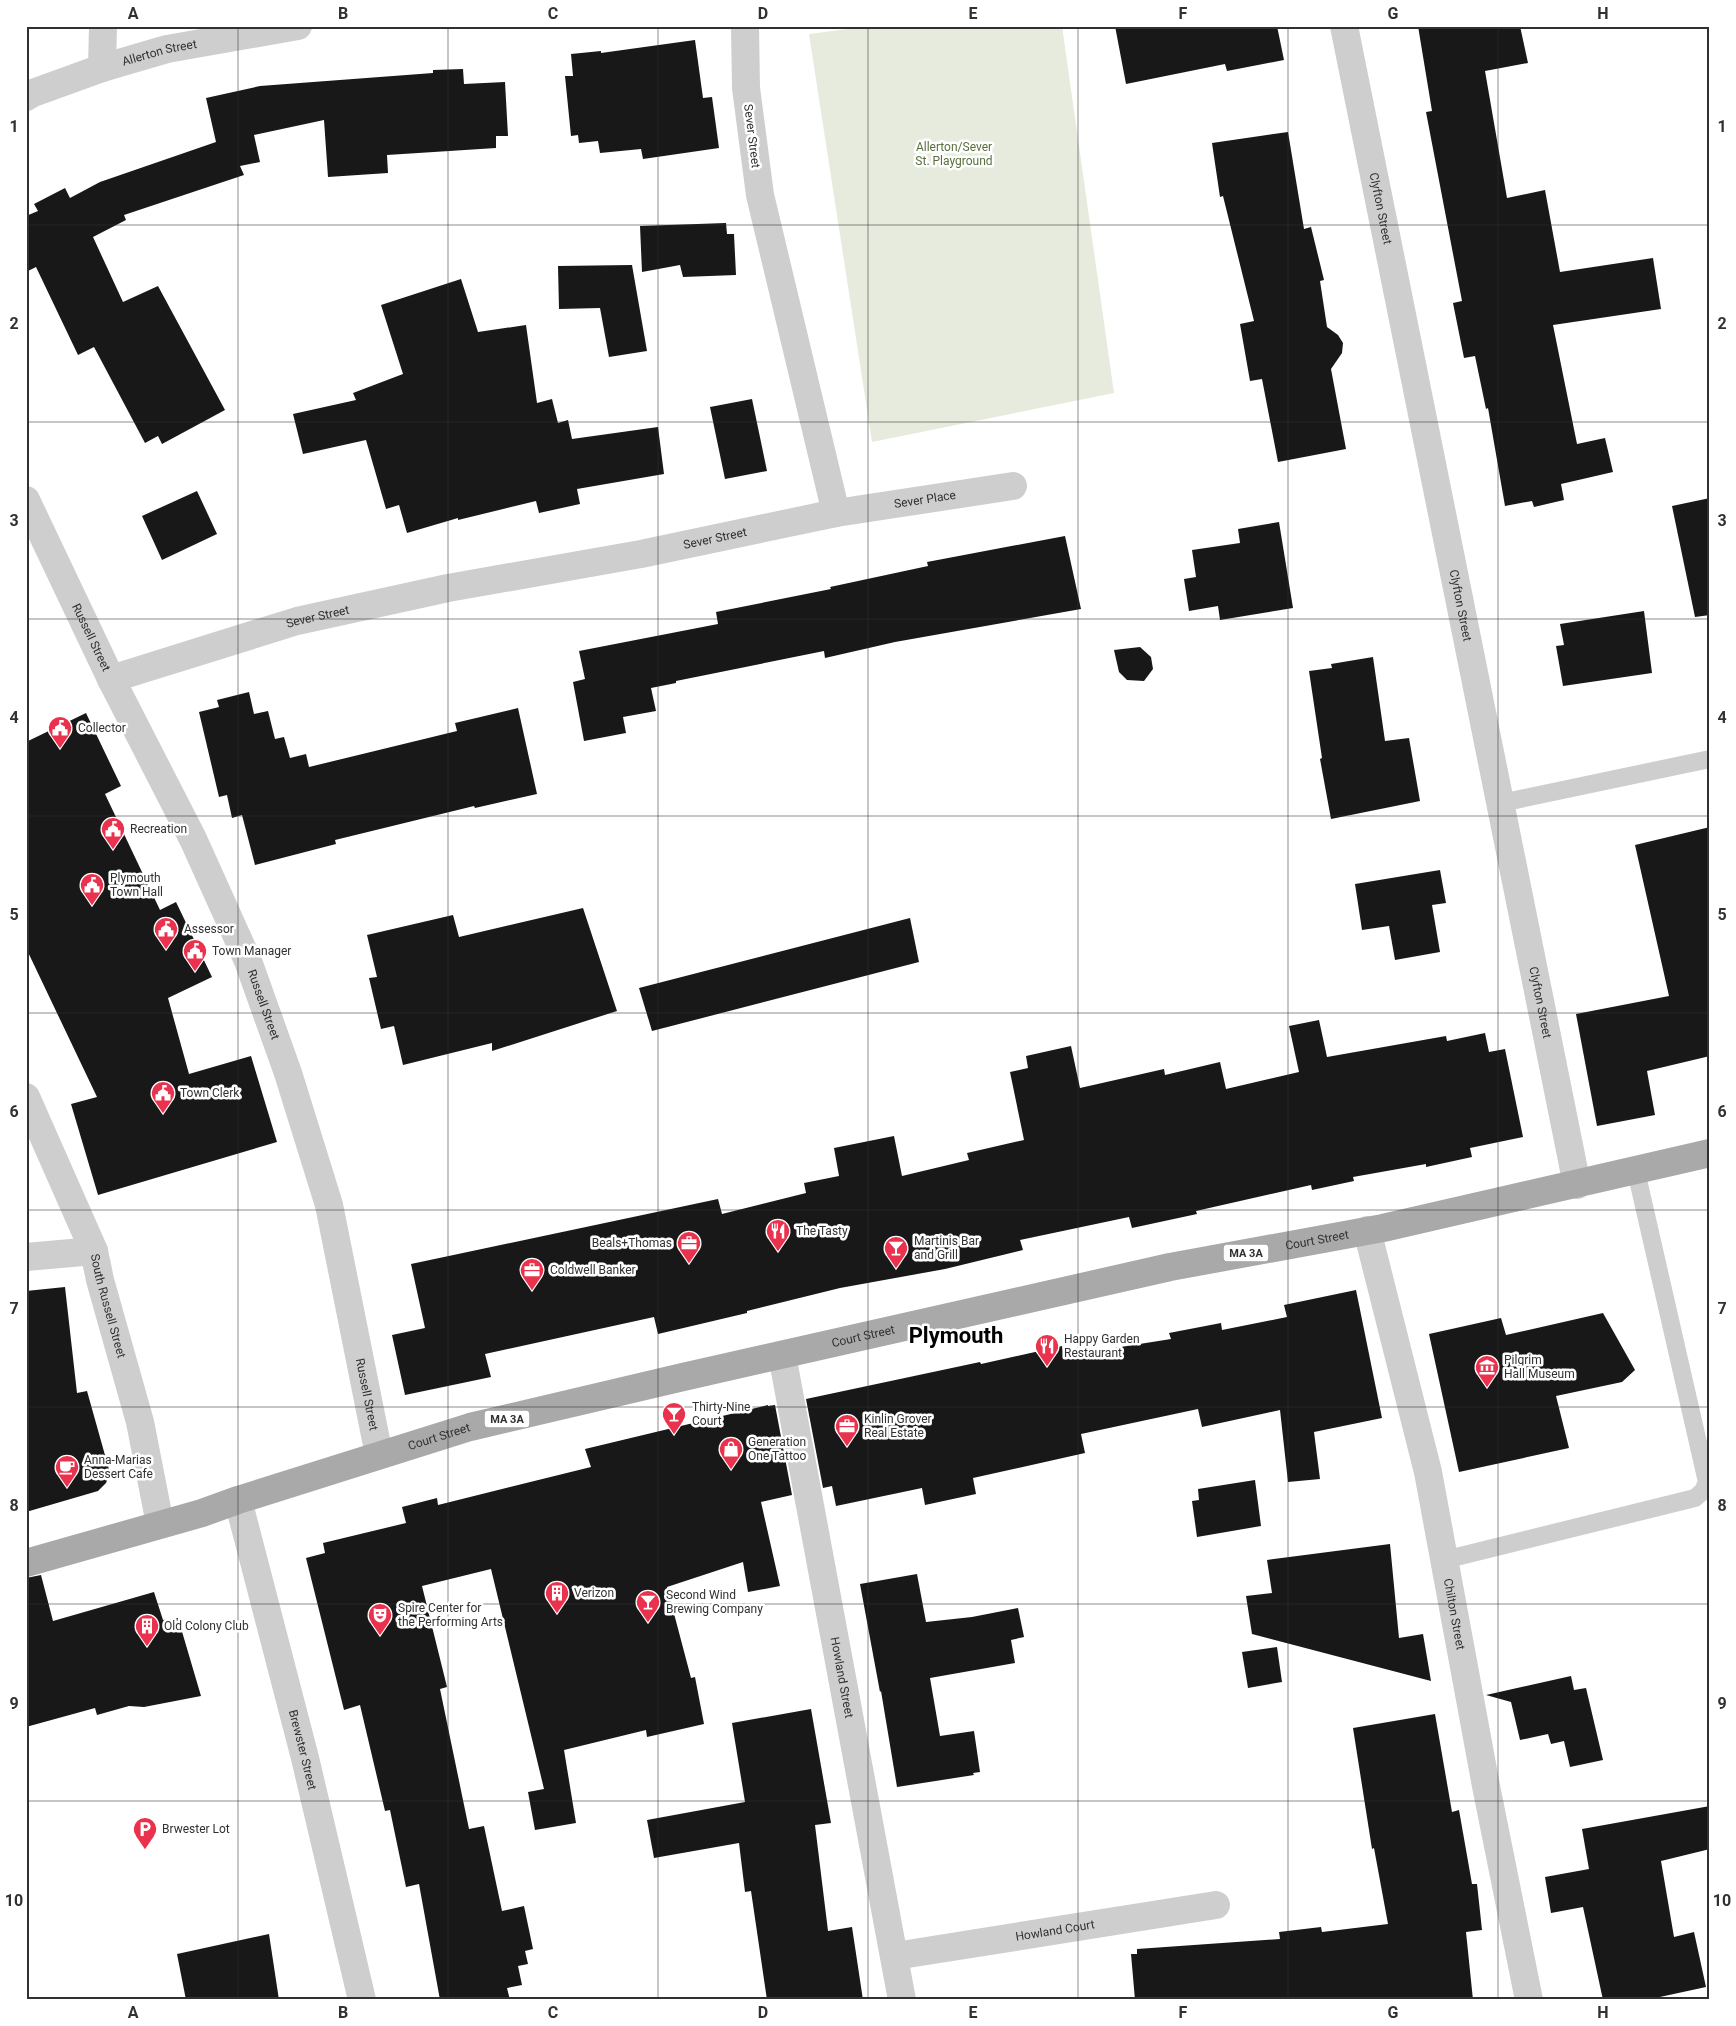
<svg xmlns="http://www.w3.org/2000/svg" width="1736" height="2026" viewBox="0 0 1736 2026" font-family="Roboto,sans-serif">
<rect width="100%" height="100%" fill="#fff"/>
<polygon fill="#e6ebdd" points="871,26 1062,26 1114,393 872,442 809,34"/>
<g fill="#181818">
<polygon points="1115,26 1277,26 1284,60 1227,71 1225,64 1126,84"/>
<polygon points="1418,26 1520,26 1528,63 1485,71 1507,198 1545,190 1560,272 1653,258 1661,309 1553,325 1577,444 1605,438 1613,472 1561,484 1564,500 1534,507 1532,501 1505,506 1488,408 1486,409 1475,356 1464,358 1453,303 1462,301 1426,112 1432,111"/>
<polygon points="695,40 703,98 712,97 719,148 643,159 641,149 600,153 598,141 579,143 578,135 571,136 565,76 573,76 571,54 601,51 601,53"/>
<polygon points="463,69 464,84 505,82 508,136 496,136 496,148 387,155 388,173 328,177 324,120 254,135 260,162 240,166 244,175 124,215 126,220 93,237 123,302 158,286 225,410 162,444 158,436 145,443 94,347 78,355 36,267 26,272 26,216 38,211 34,204 65,188 70,198 100,182 216,142 206,98 260,86 433,73 433,70"/>
<polygon points="1288,132 1304,229 1311,227 1324,280 1320,281 1327,327 1338,335 1343,343 1342,353 1331,369 1346,449 1278,462 1262,379 1250,381 1240,324 1254,321 1223,196 1220,197 1212,143"/>
<polygon points="726,223 727,234 734,234 736,275 683,277 680,265 642,272 640,226"/>
<polygon points="632,265 647,351 609,357 600,308 559,309 558,266"/>
<polygon points="461,279 478,332 526,325 537,403 552,399 558,423 568,420 572,439 658,427 664,474 577,489 580,504 539,513 536,501 458,520 458,518 407,533 399,505 386,509 366,440 303,454 293,414 356,400 353,393 403,374 381,305"/>
<polygon points="752,399 767,471 725,479 710,407"/>
<polygon points="197,491 217,534 162,560 142,516"/>
<polygon points="1710,498 1710,615 1695,617 1672,506"/>
<polygon points="1279,522 1293,608 1220,620 1218,606 1189,611 1184,579 1196,577 1192,550 1240,543 1238,529"/>
<polygon points="1065,536 1081,609 895,642 825,658 824,651 676,681 676,683 651,688 656,711 623,717 626,733 584,741 573,682 585,679 579,651 718,624 716,612 831,589 830,587 928,566 927,562"/>
<polygon points="1644,611 1652,673 1563,686 1556,646 1564,645 1560,624"/>
<polygon points="1140,647 1151,657 1153,669 1144,681 1127,680 1119,672 1114,650"/>
<polygon points="1373,657 1385,741 1409,738 1420,801 1331,819 1320,759 1322,758 1309,671 1332,668 1331,664"/>
<polygon points="249,692 254,714 268,711 275,739 284,737 290,758 306,754 309,767 457,731 455,723 518,708 537,794 475,808 474,806 335,840 336,844 255,865 242,815 232,818 227,795 219,797 199,712 219,707 217,700"/>
<polygon points="86,713 121,786 105,794 160,910 176,902 212,977 168,998 189,1074 251,1056 277,1142 98,1195 71,1104 97,1097 26,948 26,742"/>
<polygon points="1710,827 1710,1056 1647,1071 1655,1115 1597,1126 1576,1014 1669,996 1635,845"/>
<polygon points="1440,870 1446,903 1432,905 1440,952 1395,960 1389,926 1362,930 1355,884"/>
<polygon points="583,908 617,1011 492,1051 492,1043 403,1065 394,1026 381,1029 369,978 377,977 367,935 453,915 459,937"/>
<polygon points="910,918 919,962 652,1031 639,988"/>
<polygon points="1319,1020 1327,1057 1446,1036 1447,1041 1485,1033 1489,1052 1505,1049 1523,1137 1470,1148 1472,1157 1426,1167 1426,1164 1353,1177 1354,1181 1312,1190 1311,1185 1196,1211 1197,1214 1132,1228 1129,1217 1020,1240 1023,1250 945,1269 840,1288 747,1311 747,1313 658,1334 654,1317 485,1354 491,1377 405,1395 392,1335 425,1328 411,1264 718,1199 722,1214 806,1193 804,1183 839,1176 834,1148 894,1136 902,1176 969,1160 967,1153 1024,1140 1010,1072 1028,1068 1026,1056 1071,1046 1080,1088 1164,1069 1165,1075 1220,1062 1226,1089 1299,1072 1289,1026"/>
<polygon points="65,1287 77,1393 87,1391 110,1473 106,1483 98,1491 26,1512 26,1291"/>
<polygon points="1356,1290 1382,1418 1314,1432 1320,1479 1288,1482 1280,1410 1202,1427 1198,1409 1081,1434 1085,1453 973,1478 976,1494 925,1505 922,1488 836,1506 832,1486 823,1488 806,1399 980,1362 981,1364 1062,1346 1064,1356 1171,1339 1169,1333 1221,1323 1222,1330 1287,1317 1284,1305"/>
<polygon points="1603,1313 1635,1370 1622,1382 1556,1396 1569,1448 1459,1472 1429,1334 1501,1318 1506,1335"/>
<polygon points="768,1405 768,1406 775,1405 792,1495 761,1502 780,1586 748,1592 743,1562 667,1587 691,1678 695,1677 704,1724 647,1737 646,1730 564,1750 576,1823 535,1830 528,1792 544,1789 491,1569 422,1586 447,1687 440,1689 469,1829 484,1826 502,1911 524,1906 533,1949 525,1951 528,1964 518,1966 522,1985 507,1988 510,2000 440,2000 419,1884 406,1887 390,1810 385,1811 360,1705 344,1710 306,1558 325,1553 323,1543 406,1523 402,1507 437,1498 438,1505 591,1467 585,1449"/>
<polygon points="1255,1480 1261,1526 1197,1537 1192,1501 1199,1500 1198,1489"/>
<polygon points="1390,1544 1399,1638 1423,1634 1431,1681 1252,1634 1246,1596 1272,1593 1267,1560"/>
<polygon points="917,1574 926,1622 972,1617 1018,1608 1024,1637 1011,1640 1015,1663 930,1678 940,1736 974,1731 980,1772 973,1773 974,1775 897,1787 881,1691 880,1692 860,1584"/>
<polygon points="41,1575 53,1621 154,1592 163,1620 178,1618 201,1696 144,1707 129,1706 97,1715 95,1708 26,1727 26,1578"/>
<polygon points="1277,1647 1282,1682 1248,1688 1242,1652"/>
<polygon points="1571,1676 1574,1690 1586,1688 1603,1760 1570,1767 1564,1741 1551,1744 1548,1734 1520,1740 1511,1702 1486,1695"/>
<polygon points="811,1709 831,1823 815,1825 828,1931 852,1927 863,2000 767,2000 751,1891 745,1892 739,1843 654,1858 647,1820 745,1802 732,1723"/>
<polygon points="1435,1714 1452,1812 1459,1810 1472,1884 1477,1884 1482,1930 1466,1932 1473,2000 1135,2000 1131,1954 1137,1954 1137,1949 1280,1939 1279,1932 1321,1927 1322,1932 1388,1924 1374,1848 1372,1849 1353,1728"/>
<polygon points="1710,1806 1710,1849 1661,1861 1674,1937 1694,1932 1706,1987 1646,2000 1603,2000 1583,1907 1551,1913 1545,1877 1589,1869 1582,1829"/>
<polygon points="269,1934 279,2000 186,2000 177,1954"/>
</g>
<g fill="none" stroke-linecap="round" stroke-linejoin="round">
<g stroke="#cecece" stroke-width="18">
<polyline points="1501,803 1710,759"/>
<polyline points="1444,1560 1695,1498 1703,1491 1707,1482 1636,1171"/>
</g>
<g stroke="#cecece" stroke-width="28">
<path id="s1" d="M1344,26L1577,1185"/>
<polyline points="102,68 103,26"/>
<path id="s2" d="M26,97L33,93L102,68L167,49L298,26"/>
<path id="s3" d="M26,500L111,679L193,839L248,961L288,1073L329,1205L379,1455"/>
<path id="s4" d="M836,513L1013,486"/>
<path id="s5" d="M111,679L297,621L448,588L641,554L836,513L760,195L746,88L745,26"/>
<path id="s6" d="M26,1097L94,1251L100,1280L140,1422L160,1524"/>
<path id="s7" d="M1367,1230L1428,1472L1486,1786L1529,2000"/>
<polyline points="26,1257 94,1251"/>
<path id="s8" d="M782,1355L902,2000"/>
<path id="s9" d="M238,1500L305,1758L362,2000"/>
<path id="s10" d="M895,1956L1216,1905"/>
</g>
<path stroke="#a9a9a9" stroke-width="28" id="s11" d="M26,1563L202,1513L238,1500L470,1427L683,1377L1170,1267L1383,1228L1710,1153"/>
</g>
<path fill="none" stroke="#313131" stroke-width="1" stroke-opacity="0.55" d="M238,26V2000M448,26V2000M658,26V2000M868,26V2000M1078,26V2000M1288,26V2000M1498,26V2000M26,225H1710M26,422H1710M26,619H1710M26,816H1710M26,1013H1710M26,1210H1710M26,1407H1710M26,1604H1710M26,1801H1710"/>
<defs>
<g id="civic-pin" transform="scale(1.25)"><path d="M0 17L-7.5 6A9.5 9.5 0 1 1 7.5 6Z" fill="#ea324e" stroke="#fff"/><path d="M-.6-6.5H3V-4.5H.6V-3L4-1V1h2V6H-6V1h2V-1L-.6-3ZM-1.2 2.5V6h2.4V2.5Z" fill="#fff"/></g>
<g id="restaurant-pin" transform="scale(1.25)"><path d="M0 17L-7.5 6A9.5 9.5 0 1 1 7.5 6Z" fill="#ea324e" stroke="#fff"/><path d="M-5-6h1v4h1v-4h1v4h1v-4h1v5L-1.5 .5V6h-2V.5L-5-1ZM5-6V6H3V1.5H1.5Q1.5-4 5-6Z" fill="#fff"/></g>
<g id="office-pin" transform="scale(1.25)"><path d="M0 17L-7.5 6A9.5 9.5 0 1 1 7.5 6Z" fill="#ea324e" stroke="#fff"/><path d="M-6-3h4V-5.5h4V-3h4V5H-6ZM-1-4.5V-3h2v-1.5ZM-6 0V1H6V0Z" fill="#fff"/></g>
<g id="bar-pin" transform="scale(1.25)"><path d="M0 17L-7.5 6A9.5 9.5 0 1 1 7.5 6Z" fill="#ea324e" stroke="#fff"/><path d="M-6-5H6L.8 .8V4.5H3.5V6h-7V4.5H-.8V.8Z" fill="#fff"/></g>
<g id="museum-pin" transform="scale(1.25)"><path d="M0 17L-7.5 6A9.5 9.5 0 1 1 7.5 6Z" fill="#ea324e" stroke="#fff"/><path d="M0-6L6-3V-2H-6V-3ZM-5-1h2V3h-2ZM-1-1h2V3h-2ZM3-1h2V3H3ZM-6 4H6V6H-6Z" fill="#fff"/></g>
<g id="shop-pin" transform="scale(1.25)"><path d="M0 17L-7.5 6A9.5 9.5 0 1 1 7.5 6Z" fill="#ea324e" stroke="#fff"/><path d="M-5-2.5h2.3a2.7 3.5 0 0 1 5.4 0H5L5.5 6h-11ZM-1.5-2.5h3a1.5 2.3 0 0 0-3 0Z" fill="#fff"/></g>
<g id="cafe-pin" transform="scale(1.25)"><path d="M0 17L-7.5 6A9.5 9.5 0 1 1 7.5 6Z" fill="#ea324e" stroke="#fff"/><path d="M-5.5-4.5H6V0H3Q3 3.5 0 3.5H-2.5Q-5.5 3.5-5.5 0ZM3-3.2v2h1.7v-2ZM-6 4.5H4V6H-6Z" fill="#fff"/></g>
<g id="building-pin" transform="scale(1.25)"><path d="M0 17L-7.5 6A9.5 9.5 0 1 1 7.5 6Z" fill="#ea324e" stroke="#fff"/><path d="M-4-6H4V6H1V3H-1V6H-4ZM-2.5-4.3h1.7v1.8h-1.7ZM.8-4.3h1.7v1.8H.8ZM-2.5-1h1.7V.8h-1.7ZM.8-1h1.7V.8H.8Z" fill="#fff"/></g>
<g id="theatre-pin" transform="scale(1.25)"><path d="M0 17L-7.5 6A9.5 9.5 0 1 1 7.5 6Z" fill="#ea324e" stroke="#fff"/><path d="M-5-5.5Q0-4 5-5.5V0Q5 5 0 6Q-5 5-5 0ZM-3.3-2.5H-1v1.5H-3.3ZM1-2.5H3.3v1.5H1ZM-2.8 1Q0 5.5 2.8 1Z" fill="#fff"/></g>
<g id="parking-pin" transform="scale(1.25)"><path d="M0 17L-7.5 6A9.5 9.5 0 1 1 7.5 6Z" fill="#ea324e" stroke="#fff"/><path d="M-3.5-5.5H1a3.5 3.5 0 0 1 0 7H-1V5.5H-3.5ZM-1-3.4V-.6H.8a1.4 1.4 0 0 0 0-2.8Z" fill="#fff"/></g>
</defs>
<g fill-rule="evenodd">
<use href="#civic-pin" x="60" y="728"/>
<use href="#civic-pin" x="113" y="829"/>
<use href="#civic-pin" x="92" y="885"/>
<use href="#civic-pin" x="166" y="929"/>
<use href="#civic-pin" x="195" y="951"/>
<use href="#civic-pin" x="163" y="1093"/>
<use href="#restaurant-pin" x="778" y="1231"/>
<use href="#office-pin" x="689" y="1243"/>
<use href="#bar-pin" x="896" y="1248"/>
<use href="#office-pin" x="532" y="1270"/>
<use href="#restaurant-pin" x="1047" y="1346"/>
<use href="#museum-pin" x="1487" y="1367"/>
<use href="#bar-pin" x="674" y="1414"/>
<use href="#office-pin" x="847" y="1426"/>
<use href="#shop-pin" x="731" y="1449"/>
<use href="#cafe-pin" x="67" y="1467"/>
<use href="#building-pin" x="557" y="1593"/>
<use href="#bar-pin" x="648" y="1602"/>
<use href="#theatre-pin" x="380" y="1615"/>
<use href="#building-pin" x="147" y="1626"/>
<use href="#parking-pin" x="145" y="1829"/>
</g>
<g text-anchor="middle" dominant-baseline="central" stroke-width="5" stroke-linejoin="round" paint-order="stroke">
<g fill="#fff" stroke="#6f6f6f" stroke-width="1">
<rect x="1223.5" y="1244.5" width="45" height="17" rx="4"/>
<rect x="484.5" y="1410.5" width="45" height="17" rx="4"/>
</g>
<g font-size="11" font-weight="bold" fill="#313131">
<text x="1246" y="1253">MA 3A</text>
<text x="507" y="1419">MA 3A</text>
</g>
<g font-size="12" fill="#313131" stroke="#fff">
<text stroke="none"><textPath href="#s2" startOffset="141">Allerton Street</textPath></text>
<text transform="translate(752 136) rotate(83)">Sever Street</text>
<text stroke="none"><textPath href="#s1" startOffset="186">Clyfton Street</textPath></text>
<text stroke="none"><textPath href="#s4" startOffset="90">Sever Place</textPath></text>
<text stroke="none"><textPath href="#s5" startOffset="621">Sever Street</textPath></text>
<text stroke="none"><textPath href="#s1" startOffset="591">Clyfton Street</textPath></text>
<text stroke="none"><textPath href="#s5" startOffset="216">Sever Street</textPath></text>
<text stroke="none"><textPath href="#s3" startOffset="152">Russell Street</textPath></text>
<text stroke="none"><textPath href="#s1" startOffset="996">Clyfton Street</textPath></text>
<text stroke="none"><textPath href="#s3" startOffset="558">Russell Street</textPath></text>
<text stroke="none"><textPath href="#s11" startOffset="1332">Court Street</textPath></text>
<text stroke="none"><textPath href="#s6" startOffset="225">South Russell Street</textPath></text>
<text stroke="none"><textPath href="#s11" startOffset="868">Court Street</textPath></text>
<text stroke="none"><textPath href="#s3" startOffset="962">Russell Street</textPath></text>
<text stroke="none"><textPath href="#s11" startOffset="432">Court Street</textPath></text>
<text stroke="none"><textPath href="#s7" startOffset="394">Chilton Street</textPath></text>
<text stroke="none"><textPath href="#s8" startOffset="328">Howland Street</textPath></text>
<text stroke="none"><textPath href="#s9" startOffset="258">Brewster Street</textPath></text>
<text stroke="none"><textPath href="#s10" startOffset="162">Howland Court</textPath></text>
</g>
<g font-size="12" fill="#586f3d" stroke="#fff">
<text x="954" y="147">Allerton/Sever<tspan x="954" dy="14">St. Playground</tspan></text>
</g>
<g font-size="12" fill="#313131" stroke="#fff" text-anchor="start">
<text x="78" y="728">Collector</text>
<text x="130" y="829">Recreation</text>
<text x="110" y="878">Plymouth<tspan x="110" dy="14">Town Hall</tspan></text>
<text x="184" y="929">Assessor</text>
<text x="212" y="951">Town Manager</text>
<text x="180" y="1093">Town Clerk</text>
<text x="796" y="1231">The Tasty</text>
<text x="914" y="1241">Martinis Bar<tspan x="914" dy="14">and Grill</tspan></text>
<text x="672" y="1243" text-anchor="end">Beals+Thomas</text>
<text x="550" y="1270">Coldwell Banker</text>
<text x="1064" y="1339">Happy Garden<tspan x="1064" dy="14">Restaurant</tspan></text>
<text x="1504" y="1360">Pilgrim<tspan x="1504" dy="14">Hall Museum</tspan></text>
<text x="692" y="1407">Thirty-Nine<tspan x="692" dy="14">Court</tspan></text>
<text x="864" y="1419">Kinlin Grover<tspan x="864" dy="14">Real Estate</tspan></text>
<text x="748" y="1442">Generation<tspan x="748" dy="14">One Tattoo</tspan></text>
<text x="84" y="1460">Anna-Marias<tspan x="84" dy="14">Dessert Cafe</tspan></text>
<text x="574" y="1593">Verizon</text>
<text x="666" y="1595">Second Wind<tspan x="666" dy="14">Brewing Company</tspan></text>
<text x="398" y="1608">Spire Center for<tspan x="398" dy="14">the Performing Arts</tspan></text>
<text x="164" y="1626">Old Colony Club</text>
<text x="162" y="1829">Brwester Lot</text>
</g>
<g font-size="22" font-weight="bold" fill="#000" stroke="#fff">
<text x="956" y="1335">Plymouth</text>
</g>
</g>
<rect width="1736" height="2026" fill="none" stroke="#ffffff" stroke-width="55"/>
<rect x="28" y="28" width="1680" height="1970" fill="none" stroke="#313131" stroke-width="2"/>
<g font-size="16" text-anchor="middle" font-weight="bold" fill="#313131">
<text x="133" y="19">A</text>
<text x="343" y="19">B</text>
<text x="553" y="19">C</text>
<text x="763" y="19">D</text>
<text x="973" y="19">E</text>
<text x="1183" y="19">F</text>
<text x="1393" y="19">G</text>
<text x="1603" y="19">H</text>
<text x="14" y="132">1</text>
<text x="1722" y="132">1</text>
<text x="14" y="329">2</text>
<text x="1722" y="329">2</text>
<text x="14" y="526">3</text>
<text x="1722" y="526">3</text>
<text x="14" y="723">4</text>
<text x="1722" y="723">4</text>
<text x="14" y="920">5</text>
<text x="1722" y="920">5</text>
<text x="14" y="1117">6</text>
<text x="1722" y="1117">6</text>
<text x="14" y="1314">7</text>
<text x="1722" y="1314">7</text>
<text x="14" y="1511">8</text>
<text x="1722" y="1511">8</text>
<text x="14" y="1709">9</text>
<text x="1722" y="1709">9</text>
<text x="14" y="1906">10</text>
<text x="1722" y="1906">10</text>
<text x="133" y="2018">A</text>
<text x="343" y="2018">B</text>
<text x="553" y="2018">C</text>
<text x="763" y="2018">D</text>
<text x="973" y="2018">E</text>
<text x="1183" y="2018">F</text>
<text x="1393" y="2018">G</text>
<text x="1603" y="2018">H</text>
</g>
</svg>
